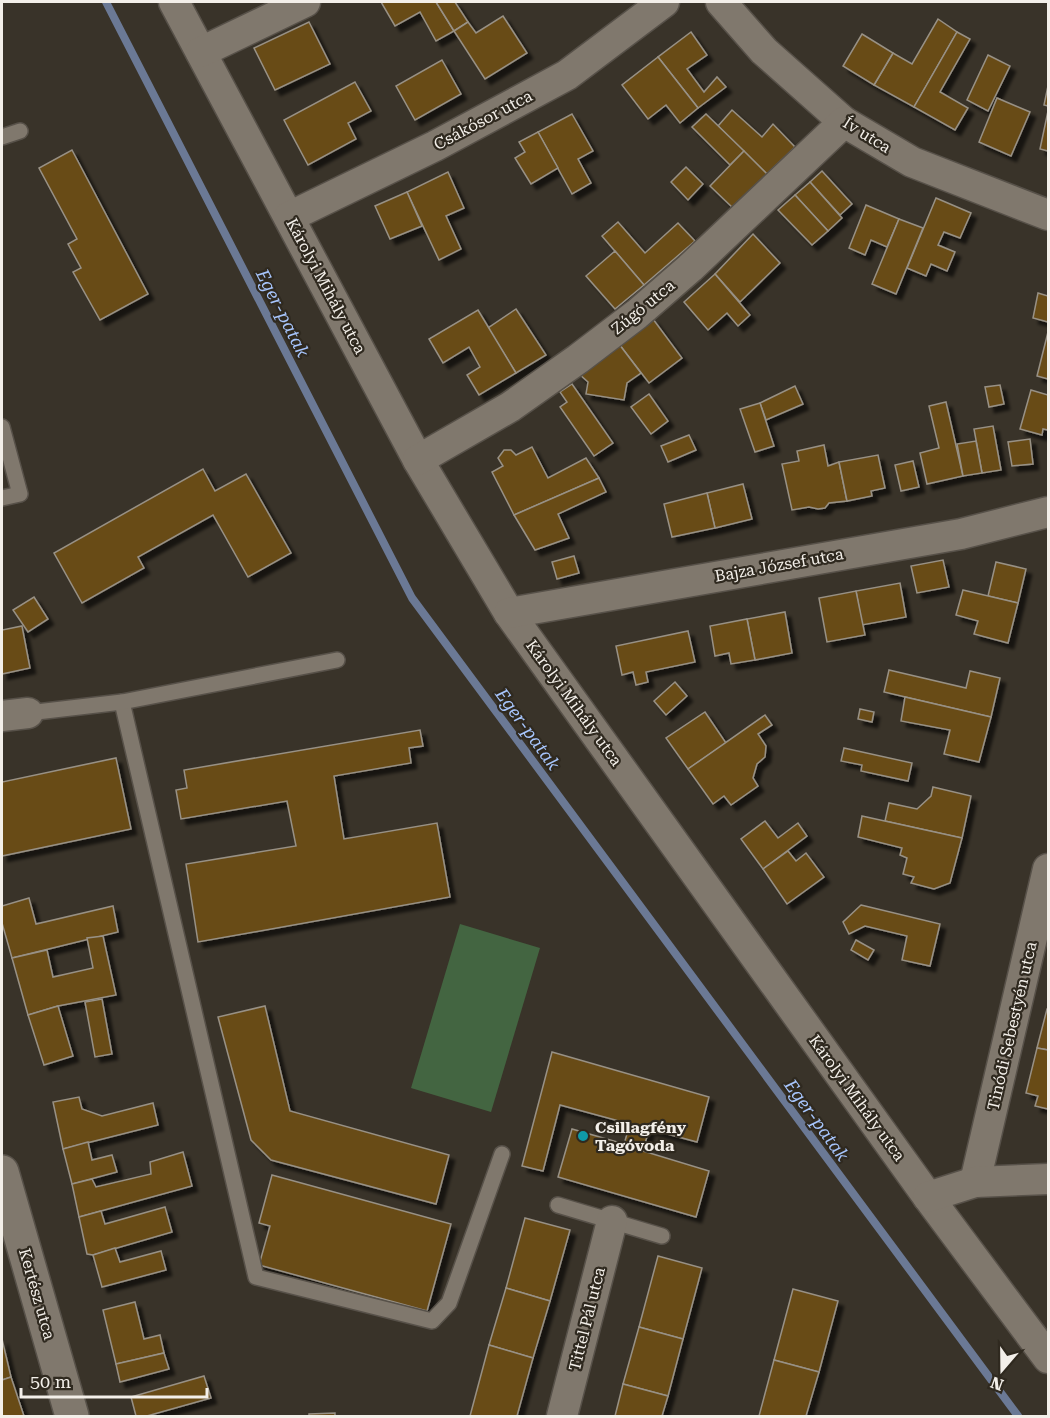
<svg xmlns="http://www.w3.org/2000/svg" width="1050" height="1418" viewBox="0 0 1050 1418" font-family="'Roboto Serif',serif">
<defs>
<filter id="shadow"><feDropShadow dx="5.5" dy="5.5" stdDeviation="1.5" flood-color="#0009"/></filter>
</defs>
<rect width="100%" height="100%" fill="#393329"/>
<polygon fill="#436541" points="460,924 540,948 491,1112 411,1088"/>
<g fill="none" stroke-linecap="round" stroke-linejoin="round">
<polyline stroke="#6b7995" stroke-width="8" points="106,2 412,598 1018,1416"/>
</g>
<g fill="#684b19" stroke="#989185" stroke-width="1.5" filter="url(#shadow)">
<polygon points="381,2 436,2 454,31 436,41 420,12 395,26"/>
<polygon points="436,2 455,2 468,22 454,31"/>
<polygon points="503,16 527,53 485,79 454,31 468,22 476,33"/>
<polygon points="938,19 957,32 914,107 874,85 893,53 912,64"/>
<polygon points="309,22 330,64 275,90 254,48"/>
<polygon points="691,32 707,55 687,69 704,92 717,77 726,87 698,108 658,57"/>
<polygon points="957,32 970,39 940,92 968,108 955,130 914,107"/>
<polygon points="862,34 893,53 874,85 843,66"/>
<polygon points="988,55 1010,66 988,111 967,100"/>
<polygon points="658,57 698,108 680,123 666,105 648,119 622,85"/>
<polygon points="442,60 461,94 415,120 396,86"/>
<polygon points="355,82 371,111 348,123 356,139 308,165 284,120"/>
<polygon points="1048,86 1048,106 1044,105"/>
<polygon points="997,98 1030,112 1011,156 979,142"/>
<polygon points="732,110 762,137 773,124 795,147 767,174 718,126"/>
<polygon points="1048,111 1048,151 1040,149"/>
<polygon points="572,114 593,151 578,159 591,183 572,194 538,132"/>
<polygon points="706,114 744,151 730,165 692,127"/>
<polygon points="538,132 558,168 531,184 515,158 525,152 519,142"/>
<polygon points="72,150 148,294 100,320 73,272 81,268 68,244 77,239 39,168"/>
<polygon points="744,151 767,174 734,209 710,186"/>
<polygon points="686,167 703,184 688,200 671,182"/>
<polygon points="822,171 852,204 840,215 810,182"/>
<polygon points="448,172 464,208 446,216 461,249 439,260 407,192"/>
<polygon points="810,182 842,218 828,231 795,195"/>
<polygon points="407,192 422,226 390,239 375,206"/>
<polygon points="795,195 828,231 812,245 778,210"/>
<polygon points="936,198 971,213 960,238 944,232 938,245 955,252 947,271 931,264 926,276 907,268"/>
<polygon points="866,205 899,219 887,247 871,240 865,255 849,248"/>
<polygon points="899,219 923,228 896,294 872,284"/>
<polygon points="618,222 645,253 678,223 695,241 644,285 602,236"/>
<polygon points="753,234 780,263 740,302 715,274"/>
<polygon points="615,251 644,285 615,309 586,276"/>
<polygon points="715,274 750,315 738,326 727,313 708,330 684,302"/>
<polygon points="1038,293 1048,296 1048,322 1033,318"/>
<polygon points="516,309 546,355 516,373 488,328"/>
<polygon points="478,310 516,373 479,395 467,375 480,367 469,347 443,363 429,339"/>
<polygon points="653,319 682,358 649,383 619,344"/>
<polygon points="1048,332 1048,379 1037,376"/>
<polygon points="619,344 641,373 627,383 624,400 586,394 588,382 578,373"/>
<polygon points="572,384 613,443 594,456 560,407 567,402 560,392"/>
<polygon points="1000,385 1004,404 989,407 985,387"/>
<polygon points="795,386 803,404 766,420 760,403"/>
<polygon points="1031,390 1048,395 1048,430 1043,429 1042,435 1020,429"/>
<polygon points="649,394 668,421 651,434 631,407"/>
<polygon points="946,402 963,476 927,484 920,453 939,448 929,406"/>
<polygon points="760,403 774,446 755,452 740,409"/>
<polygon points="993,426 1001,470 982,473 974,429"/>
<polygon points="689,435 696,450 668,462 661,446"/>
<polygon points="1030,439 1033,464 1012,466 1008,442"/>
<polygon points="976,441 982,473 963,476 957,444"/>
<polygon points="824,445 828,466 839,462 847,501 829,503 825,508 818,509 809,507 792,510 782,464 799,461 797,451"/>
<polygon points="532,447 548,478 586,458 599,478 514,515 492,472 503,466 498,458 504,450 511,450 516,455"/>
<polygon points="878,455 885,488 871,491 872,496 847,501 839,462"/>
<polygon points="913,461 919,487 901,491 895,465"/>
<polygon points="203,469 215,491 246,474 291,553 248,577 213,515 138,557 144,568 82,603 54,553"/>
<polygon points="599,478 606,492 558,514 569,538 535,550 514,515"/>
<polygon points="743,484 752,519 715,528 707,493"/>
<polygon points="707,493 715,528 672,537 664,504"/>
<polygon points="574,556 579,573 557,579 552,562"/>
<polygon points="943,560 949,587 917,593 911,566"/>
<polygon points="996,562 1026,569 1018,603 988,596"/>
<polygon points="900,583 906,617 862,625 856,591"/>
<polygon points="963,590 1018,603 1008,643 974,634 978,621 956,615"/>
<polygon points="856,591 865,635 827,642 819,598"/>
<polygon points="34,597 48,619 28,632 13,610"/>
<polygon points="785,612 792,653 755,660 747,619"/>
<polygon points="747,619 755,660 731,664 729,653 715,656 710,626"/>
<polygon points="22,626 30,668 2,674 2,630"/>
<polygon points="688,631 695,662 646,672 648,682 636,685 633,672 622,675 616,646"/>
<polygon points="889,670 966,688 970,671 1000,678 991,717 884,692"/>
<polygon points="675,682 687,696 666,715 654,701"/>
<polygon points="905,697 991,717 979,762 944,754 950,730 901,721"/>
<polygon points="860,709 874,712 872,722 858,719"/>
<polygon points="705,712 726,743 688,769 666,738"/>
<polygon points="765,715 772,725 758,734 766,746 765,757 757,764 753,778 758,786 731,805 724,796 713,804 688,769"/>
<polygon points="420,730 423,746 409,748 411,763 334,776 344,839 437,823 450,897 198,942 186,864 296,846 287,801 181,819 176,790 187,788 184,770"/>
<polygon points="844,748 912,763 908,781 861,771 862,765 841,761"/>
<polygon points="116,758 131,829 2,856 2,782"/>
<polygon points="933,787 971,796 962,838 885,821 889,803 917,809 931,796"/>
<polygon points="862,816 962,838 950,883 934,889 911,883 914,877 903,874 907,858 900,855 902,848 858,837"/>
<polygon points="765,821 778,838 798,823 807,836 763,869 741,839"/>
<polygon points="788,851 796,861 806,853 824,877 787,904 763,869"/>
<polygon points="29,898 36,924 113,906 118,932 12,958 2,923 2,906"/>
<polygon points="861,905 940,924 930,966 902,960 907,936 865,926 849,934 843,922"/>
<polygon points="103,936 116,995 58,1006 28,1015 12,958 47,950 53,977 93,968 87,938"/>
<polygon points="856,940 874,950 868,960 851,950"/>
<polygon points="102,999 112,1054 95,1057 85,1002"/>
<polygon points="58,1006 73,1056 44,1065 28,1015"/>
<polygon points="265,1006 290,1111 449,1155 436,1204 271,1160 251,1140 218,1017"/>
<polygon points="1047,1009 1048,1009 1048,1050 1037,1048"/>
<polygon points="1037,1048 1048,1050 1048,1109 1035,1106 1038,1096 1026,1093"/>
<polygon points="552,1052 709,1097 697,1142 649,1129 643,1151 709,1171 696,1217 558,1177 572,1129 624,1144 630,1124 560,1105 543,1171 522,1166"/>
<polygon points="79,1097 82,1109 102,1116 153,1103 158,1125 63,1149 53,1102"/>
<polygon points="88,1142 92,1160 112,1155 117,1172 72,1184 63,1149"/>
<polygon points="183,1152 192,1186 79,1217 72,1184 92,1179 96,1187 151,1174 150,1162"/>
<polygon points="272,1175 451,1224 427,1311 259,1265 270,1226 259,1223"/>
<polygon points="165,1207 172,1232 93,1255 87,1254 79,1217 101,1211 105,1224"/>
<polygon points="525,1218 570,1230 550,1301 506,1288"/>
<polygon points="115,1248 120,1262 161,1251 166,1270 102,1287 93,1255"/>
<polygon points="658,1256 702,1268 683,1339 639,1327"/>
<polygon points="506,1288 550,1301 533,1358 489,1345"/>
<polygon points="793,1289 838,1301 819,1372 774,1360"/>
<polygon points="135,1302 144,1339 160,1335 164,1353 116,1364 103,1310"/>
<polygon points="639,1327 683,1339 668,1396 623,1384"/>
<polygon points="2,1339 11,1377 2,1380"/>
<polygon points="489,1345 533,1358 517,1416 470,1416"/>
<polygon points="164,1353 169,1369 120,1382 116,1364"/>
<polygon points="774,1360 819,1372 806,1416 759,1416"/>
<polygon points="204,1376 211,1398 147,1416 136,1416 131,1397"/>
<polygon points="11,1377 24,1416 2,1416 2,1380"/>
<polygon points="623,1384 668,1396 662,1416 615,1416"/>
<polygon points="335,1413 335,1416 309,1416 309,1414"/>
</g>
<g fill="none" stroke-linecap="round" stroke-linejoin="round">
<g stroke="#575149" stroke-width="18">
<g id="service">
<polyline points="2,137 20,131"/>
<polyline points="2,427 20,494 2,498"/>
<polyline points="122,702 256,1277 432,1321 449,1303 502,1154"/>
<polyline points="28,713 122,702 337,660"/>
<polyline points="558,1205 662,1236"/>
</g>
</g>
<g stroke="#575149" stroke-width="33">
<g id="minor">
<polyline points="174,2 418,460 509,613 928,1197 1048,1358"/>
<polyline points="721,2 764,51 844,122 912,162 1048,215"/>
<polyline points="201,52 305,2"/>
<polyline points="289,217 435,146 567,75 664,2"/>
<polyline points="418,460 510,407 578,359 637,314 690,268 844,122"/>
<polyline points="509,613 961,534 1048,512"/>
<polyline points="2,716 28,713"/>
<polyline points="975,1182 1048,869"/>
<polyline points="928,1197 975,1182 1048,1179"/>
<polyline points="562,1416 612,1221"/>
</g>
</g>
<g stroke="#575149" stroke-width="36">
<polyline id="tertiary" points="2,1172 72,1416"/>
</g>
<use href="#service" stroke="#80786d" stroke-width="15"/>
<use href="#minor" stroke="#80786d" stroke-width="30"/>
<use href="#tertiary" stroke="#80786d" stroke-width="33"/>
</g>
<circle fill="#0f9aa8" stroke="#2f291f" stroke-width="2" cx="583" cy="1136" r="6"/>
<g text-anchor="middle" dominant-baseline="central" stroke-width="4.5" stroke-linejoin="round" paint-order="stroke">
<g font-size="16" fill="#f3efe9" stroke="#2f291f">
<text transform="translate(483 120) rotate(-28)">Csákósor utca</text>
<text transform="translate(867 135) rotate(32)">Ív utca</text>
<text transform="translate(326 286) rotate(62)">Károlyi Mihály utca</text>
<text transform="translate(643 307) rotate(-39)">Zúgó utca</text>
<text transform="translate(779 565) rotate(-10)">Bajza József utca</text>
<text transform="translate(574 703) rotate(54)">Károlyi Mihály utca</text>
<text transform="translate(1012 1026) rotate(-77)">Tinódi Sebestyén utca</text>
<text transform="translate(857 1098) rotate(54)">Károlyi Mihály utca</text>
<text transform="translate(37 1294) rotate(74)">Kertész utca</text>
<text transform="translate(587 1319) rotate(-76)">Tittel Pál utca</text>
</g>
<g font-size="16" font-weight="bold" fill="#f3efe9" stroke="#2f291f" text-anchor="start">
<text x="595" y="1127">Csillagfény<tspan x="595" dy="18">Tagóvoda</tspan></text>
</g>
<g font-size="18" font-style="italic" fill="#a7c5fc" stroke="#2f291f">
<text transform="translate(283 313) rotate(63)">Eger-patak</text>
<text transform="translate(528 729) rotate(54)">Eger-patak</text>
<text transform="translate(817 1120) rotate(54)">Eger-patak</text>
</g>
</g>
<rect width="1050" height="1418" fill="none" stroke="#f3efe9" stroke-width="6"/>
<g transform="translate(1002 1370) rotate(200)" stroke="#2f291f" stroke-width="4.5" paint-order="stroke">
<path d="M0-4.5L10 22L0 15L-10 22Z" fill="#f3efe9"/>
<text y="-9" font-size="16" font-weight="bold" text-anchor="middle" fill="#f3efe9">N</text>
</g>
<path d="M21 1388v9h186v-9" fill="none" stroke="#f3efe9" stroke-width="3"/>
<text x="30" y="1388" font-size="18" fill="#f3efe9" stroke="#2f291f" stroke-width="4.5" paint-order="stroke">50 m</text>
</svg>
